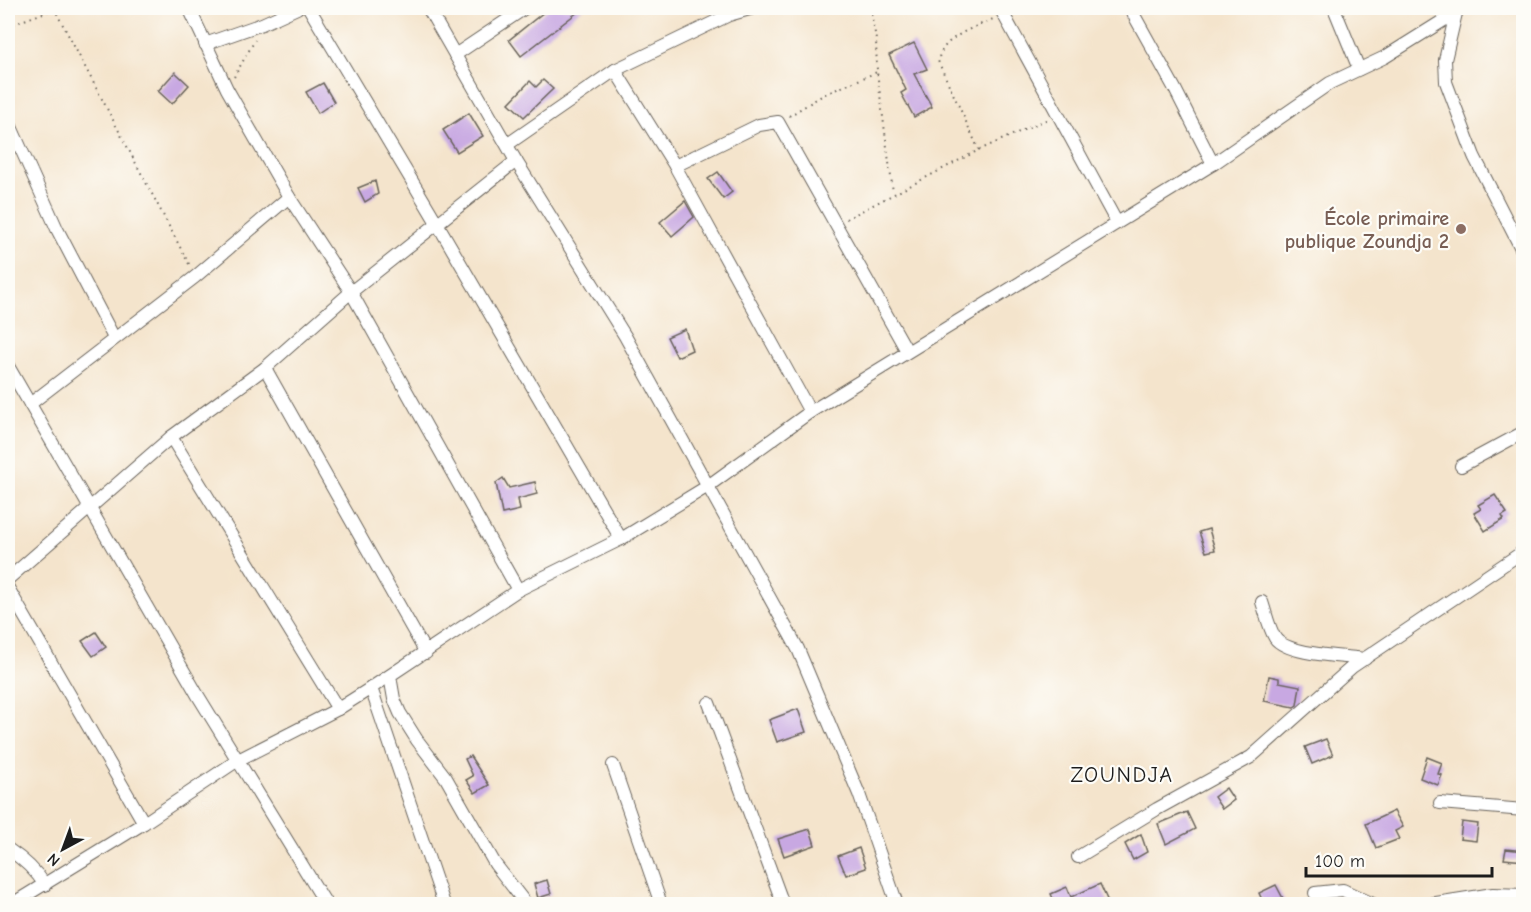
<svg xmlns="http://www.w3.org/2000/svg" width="1531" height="912" viewBox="0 0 1531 912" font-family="'Comic Neue',sans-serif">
<rect width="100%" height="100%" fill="#fdfcf7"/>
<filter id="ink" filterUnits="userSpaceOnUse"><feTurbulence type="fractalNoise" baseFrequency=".0167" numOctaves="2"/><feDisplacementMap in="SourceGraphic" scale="12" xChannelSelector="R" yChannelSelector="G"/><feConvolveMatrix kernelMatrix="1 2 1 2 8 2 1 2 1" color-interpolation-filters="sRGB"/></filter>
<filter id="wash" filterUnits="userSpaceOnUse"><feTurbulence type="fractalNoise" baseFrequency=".008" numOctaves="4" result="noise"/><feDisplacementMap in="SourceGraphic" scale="24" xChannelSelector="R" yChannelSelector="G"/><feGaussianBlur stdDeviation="1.35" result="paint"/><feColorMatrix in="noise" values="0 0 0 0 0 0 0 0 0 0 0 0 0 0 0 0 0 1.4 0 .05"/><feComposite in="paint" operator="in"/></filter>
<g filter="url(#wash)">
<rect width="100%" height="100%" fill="#f4e4cc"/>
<g id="blocks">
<g fill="#c8a8e2">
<polygon points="549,8 583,8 521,56 509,40"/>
<polygon points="914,43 927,69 914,74 932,107 914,117 901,93 906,90 889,55"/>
<polygon points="175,72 189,85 172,104 158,91"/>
<polygon points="543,80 553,89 524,117 509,103 530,81 536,87"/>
<polygon points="323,83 334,102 318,113 306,92"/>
<polygon points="469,113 483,136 457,152 443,130"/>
<polygon points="718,172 732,192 723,199 708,179"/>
<polygon points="375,181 378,194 365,202 358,188"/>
<polygon points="685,201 694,217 672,236 660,222"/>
<polygon points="685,329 692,350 677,357 667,337"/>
<polygon points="503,478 509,488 535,482 537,494 518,499 520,510 502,514 496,483"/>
<polygon points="1495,495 1507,513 1502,516 1504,519 1485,531 1474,513 1481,509 1478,505"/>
<polygon points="1209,529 1215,550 1206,552 1199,532"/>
<polygon points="96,632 106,647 93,656 82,641"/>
<polygon points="1269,676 1279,678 1279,682 1300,686 1297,705 1294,707 1264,701"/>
<polygon points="798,709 806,732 777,742 769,720"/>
<polygon points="1326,739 1333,755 1312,764 1305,747"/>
<polygon points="470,756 489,785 475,793 466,780 473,776 465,759"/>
<polygon points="1427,757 1442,763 1438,774 1442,775 1438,785 1420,778"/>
<polygon points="1226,788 1234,800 1222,809 1214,797"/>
<polygon points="1394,811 1403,827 1395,831 1399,839 1376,848 1366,824"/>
<polygon points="1187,812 1195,829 1166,844 1158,824"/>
<polygon points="1462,822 1478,824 1476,841 1460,839"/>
<polygon points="810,829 815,845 784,856 778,839"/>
<polygon points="1141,834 1147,852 1133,860 1125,844"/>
<polygon points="859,848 866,868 846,875 838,856"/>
<polygon points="1506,849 1524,851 1524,861 1504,859"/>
<polygon points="547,880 551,894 538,898 534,884"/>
<polygon points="1100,884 1109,904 1053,904 1055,903 1051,894 1067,887 1071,897"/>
<polygon points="1276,885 1286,904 1264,904 1259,893"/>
</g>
</g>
</g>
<g filter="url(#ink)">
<use href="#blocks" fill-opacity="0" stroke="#68625a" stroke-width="1.5"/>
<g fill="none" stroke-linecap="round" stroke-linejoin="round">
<g stroke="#68625a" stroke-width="14">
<g id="street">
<polyline points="189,8 227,89 289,197 351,292 518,590"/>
<polyline points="309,8 437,223 621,539"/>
<polyline points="428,8 516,161 625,336 798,649 859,794 897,904"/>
<polyline points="1000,8 1117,223"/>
<polyline points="1130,8 1175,89 1213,164"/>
<polyline points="1334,8 1359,69"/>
<polyline points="1457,9 1445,60 1446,82 1474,156 1524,254"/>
<polyline points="205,44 262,24 297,8"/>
<polyline points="455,55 525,8"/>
<polyline points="615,70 675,166 810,412"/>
<polyline points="8,120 57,229 114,338"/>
<polyline points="508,144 615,70 729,15 753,8"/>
<polyline points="675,166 759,125 778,122 907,351"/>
<polyline points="8,366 197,694 326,904"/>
<polyline points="265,368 426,653"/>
<polyline points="30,404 195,277 289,197"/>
<polyline points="171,437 338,709"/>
<polyline points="1461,466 1524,432"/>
<polyline points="8,579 171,437 265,368 351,292 516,161"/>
<polyline points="8,588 144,823"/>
<path d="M1262,602C1266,614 1269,628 1275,638C1287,655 1344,656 1365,659"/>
<polyline points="390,676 394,699 400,713 417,740 446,778 495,864 526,904"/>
<polyline points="371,688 444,904"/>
<polyline points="709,703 783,904"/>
<polyline points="613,765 661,904"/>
<polyline points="1440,803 1524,810"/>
<path d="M8,849C23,859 35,869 45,885"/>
<polyline points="1078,857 1157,809 1251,757 1352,667 1524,551"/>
<polyline points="1315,893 1343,890 1373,904"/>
<polyline points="12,904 144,823 238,760 338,709 371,688 518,590 621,539 708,486 810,412 1213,164 1330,83 1385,57 1457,12"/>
<polyline points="1430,904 1493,894 1524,895"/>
</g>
</g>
<g stroke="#68625a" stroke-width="2" stroke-dasharray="1.5 4.5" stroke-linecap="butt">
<polyline points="54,8 190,266"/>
<polyline points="871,8 876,40 877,72 893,192"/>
<polyline points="8,26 54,9"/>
<polyline points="234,77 255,40"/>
<polyline points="789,116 823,95 877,72"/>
<path d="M979,150L938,61C943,36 972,29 993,19"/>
<polyline points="846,219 979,150 1048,119"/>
</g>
<use href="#street" stroke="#fff" stroke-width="12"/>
</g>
</g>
<circle fill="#8d6e63" stroke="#fdfcf7" stroke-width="2" cx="1461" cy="229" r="6"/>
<g text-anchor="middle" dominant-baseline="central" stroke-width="4.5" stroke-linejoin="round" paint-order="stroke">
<g font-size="20" font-weight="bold" fill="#785e54" stroke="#fdfcf7" text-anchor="end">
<text x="1449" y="218">École primaire<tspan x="1449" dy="23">publique Zoundja 2</tspan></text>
</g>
<g font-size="22" letter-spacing="1.5" fill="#1c1c1c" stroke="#fdfcf7">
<text x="1122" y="775">ZOUNDJA</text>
</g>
</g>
<rect width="1531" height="912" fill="none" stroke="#fdfcf7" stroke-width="30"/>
<g transform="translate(63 849) rotate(221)" stroke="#fdfcf7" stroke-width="4.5" paint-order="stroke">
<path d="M0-4.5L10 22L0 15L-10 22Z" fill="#1c1c1c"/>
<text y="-9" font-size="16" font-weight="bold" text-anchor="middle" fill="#1c1c1c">N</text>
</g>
<path d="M1306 867v9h186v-9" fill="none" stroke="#1c1c1c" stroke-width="3"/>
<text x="1315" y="867" font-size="18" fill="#1c1c1c" stroke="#fdfcf7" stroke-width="4.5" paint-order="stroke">100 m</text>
</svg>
